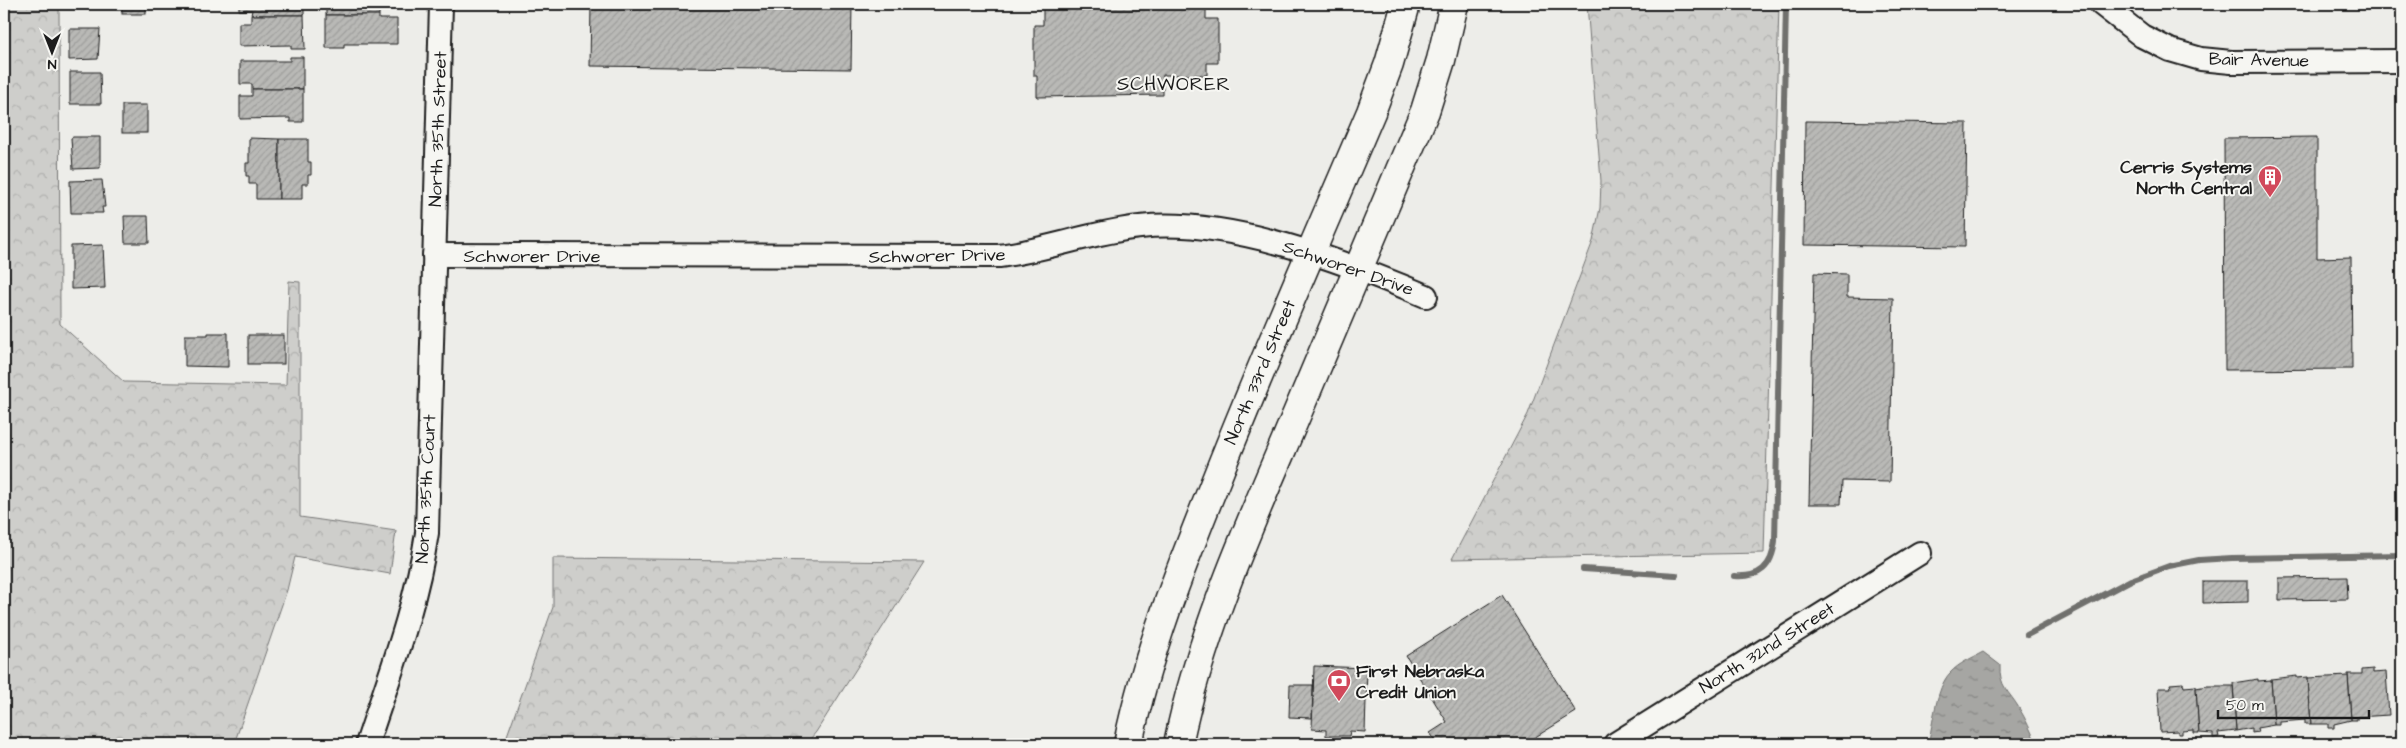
<svg xmlns="http://www.w3.org/2000/svg" width="2406" height="748" viewBox="0 0 2406 748" font-family="'Architects Daughter',sans-serif">
<defs>
<pattern id="park-crowns" width="20" height="18" patternUnits="userSpaceOnUse" patternTransform="scale(1.25)"><rect width="20" height="18" fill="#cececb"/><path d="M2 6a3 3 0 1 1 6 0M12 15a3 3 0 1 1 6 0" fill="none" stroke="#b0b0ae"/></pattern>
<pattern id="water-ripples" width="26" height="14" patternUnits="userSpaceOnUse" patternTransform="scale(1.25)"><rect width="26" height="14" fill="#a6a6a3"/><path d="M2 4q2-2 4 0t4 0M15 11q2-2 4 0t4 0" fill="none" stroke="#868684"/></pattern>
<pattern id="building-hatch" width="6" height="6" patternUnits="userSpaceOnUse" patternTransform="scale(1.25)"><rect width="6" height="6" fill="#b9b9b6"/><path d="M-1 1l2-2M0 6l6-6M5 7l2-2" fill="none" stroke="#9e9e9c"/></pattern>
</defs>
<rect width="100%" height="100%" fill="#edede9"/>
<filter id="ink" filterUnits="userSpaceOnUse"><feTurbulence type="fractalNoise" baseFrequency=".02" numOctaves="2"/><feDisplacementMap in="SourceGraphic" scale="10" xChannelSelector="R" yChannelSelector="G"/><feConvolveMatrix kernelMatrix="1 2 1 2 8 2 1 2 1" color-interpolation-filters="sRGB"/></filter>
<g filter="url(#ink)">
<g fill="url(#park-crowns)" stroke="#757574">
<polygon points="4,4 59,4 60,324 124,382 286,385 289,281 300,282 300,517 396,531 390,574 295,557 287,590 234,744 4,744"/>
<polygon points="1587,4 1779,4 1764,553 1452,559 1528,414 1593,241 1600,208 1601,181"/>
<polygon points="553,558 924,562 816,732 806,744 504,744 553,607"/>
</g>
<path fill="url(#water-ripples)" stroke="#6f6f6d" d="M1983,652L2000,665C1999,687 2009,691 2019,708C2026,719 2031,732 2037,744H1928C1933,725 1936,687 1950,673C1959,663 1972,658 1983,652Z"/>
<g fill="none" stroke-linecap="round" stroke-linejoin="round">
<g stroke="#6f6f6d" stroke-width="6">
<polyline points="1583,569 1676,575"/>
<path d="M1734,576C1760,578 1772,567 1775,541L1786,4"/>
<polyline points="2027,635 2131,580 2169,566 2199,560 2232,558 2402,555"/>
</g>
</g>
<g fill="url(#building-hatch)" stroke="#1c1c1c">
<rect x="122" y="4" width="24" height="10"/>
<polygon points="239,4 304,4 304,15 251,15 252,10 239,10"/>
<polygon points="326,4 397,4 397,7 379,7 379,15 326,15"/>
<polygon points="591,4 852,4 851,69 590,66"/>
<polygon points="1043,4 1206,4 1206,19 1218,19 1218,63 1207,63 1207,75 1163,75 1163,95 1037,97 1037,76 1034,76 1034,25 1043,25"/>
<polygon points="251,15 304,15 305,49 291,49 291,45 239,46 239,23 251,23"/>
<polygon points="326,15 379,15 379,19 397,19 397,44 344,44 344,48 326,48"/>
<polygon points="69,29 100,29 98,59 69,60"/>
<polygon points="290,57 303,57 303,89 252,89 252,84 240,84 240,61 290,61"/>
<polygon points="70,72 100,72 101,104 70,104"/>
<polygon points="252,89 303,89 303,122 290,122 290,118 240,119 240,96 252,96"/>
<rect x="122" y="105" width="25" height="28"/>
<polygon points="1805,121 1967,123 1965,247 1804,245"/>
<polygon points="73,137 100,137 100,168 73,169 71,138"/>
<polygon points="2317,137 2317,258 2351,257 2352,369 2225,370 2224,138"/>
<polygon points="249,138 279,139 279,199 256,199 256,184 249,184 249,176 246,176 246,163 249,163"/>
<polygon points="279,139 308,139 308,162 311,162 311,175 308,175 308,184 302,184 302,199 279,199"/>
<polygon points="102,180 105,207 102,207 103,213 71,213 70,181"/>
<polygon points="124,216 148,216 149,243 125,243"/>
<polygon points="103,245 105,288 71,289 71,246"/>
<polygon points="1814,273 1847,274 1847,297 1893,298 1890,482 1842,481 1841,504 1809,504"/>
<polygon points="208,333 228,333 228,367 185,366 185,335 208,335"/>
<rect x="248" y="335" width="36" height="29"/>
<polygon points="2347,577 2348,599 2279,600 2279,578"/>
<polygon points="2203,581 2248,581 2248,602 2203,603"/>
<polygon points="1502,595 1576,712 1524,744 1438,744 1430,733 1447,722 1406,656"/>
<polygon points="1314,666 1367,668 1365,732 1350,731 1349,736 1326,736 1326,730 1312,729"/>
<polygon points="2373,669 2373,673 2386,672 2389,715 2357,717 2357,720 2351,720 2348,674 2362,674 2362,670"/>
<polygon points="2297,676 2297,678 2308,677 2311,724 2305,724 2305,720 2280,722 2280,725 2274,725 2271,679"/>
<polygon points="2348,676 2351,720 2334,724 2334,728 2328,728 2328,724 2311,724 2308,678"/>
<polygon points="2258,679 2258,681 2271,680 2274,725 2257,728 2258,732 2252,733 2252,728 2236,731 2233,683"/>
<polygon points="2183,683 2184,687 2196,686 2199,733 2193,733 2193,730 2182,731 2182,734 2178,734 2178,731 2160,732 2158,688 2171,688 2170,684"/>
<polygon points="1290,685 1313,685 1312,718 1289,717"/>
<polygon points="2207,686 2233,686 2236,731 2218,733 2219,737 2213,738 2213,734 2199,733 2196,688"/>
</g>
<g fill="none" stroke-linecap="round" stroke-linejoin="round">
<g stroke="#1c1c1c" stroke-width="26">
<g id="street">
<polyline points="2101,4 2142,36 2170,50 2201,59 2231,62 2402,61"/>
<path d="M434,255L999,256C1047,250 1092,232 1140,227C1228,217 1345,262 1426,296"/>
<path d="M367,744C390,674 416,607 427,533L441,4"/>
<polyline points="1615,744 1920,553"/>
</g>
</g>
<g stroke="#1c1c1c" stroke-width="31">
<g id="secondary">
<path d="M1128,744C1147,652 1181,567 1216,480C1265,356 1319,234 1371,112L1389,64L1406,4"/>
<path d="M1178,744C1200,637 1245,535 1288,435C1334,327 1380,219 1425,111L1441,60L1454,4"/>
</g>
</g>
<use href="#street" stroke="#f6f6f2" stroke-width="22"/>
<use href="#secondary" stroke="#f6f6f2" stroke-width="28"/>
</g>
</g>
<defs>
<g id="building-pin" transform="scale(1.25)"><path d="M0 17L-7.5 6A9.5 9.5 0 1 1 7.5 6Z" fill="#d1495b" stroke="#f6f6f2"/><path d="M-4-6H4V6H1V3H-1V6H-4ZM-2.5-4.3h1.7v1.8h-1.7ZM.8-4.3h1.7v1.8H.8ZM-2.5-1h1.7V.8h-1.7ZM.8-1h1.7V.8H.8Z" fill="#fff"/></g>
<g id="bank-pin" transform="scale(1.25)"><path d="M0 17L-7.5 6A9.5 9.5 0 1 1 7.5 6Z" fill="#d1495b" stroke="#f6f6f2"/><path d="M-6-4H6V4H-6ZM0-2.3a2.3 2.3 0 1 0 0 4.6a2.3 2.3 0 1 0 0-4.6Z" fill="#fff"/></g>
</defs>
<g fill-rule="evenodd">
<use href="#building-pin" x="2270" y="177"/>
<use href="#bank-pin" x="1339" y="681"/>
</g>
<g text-anchor="middle" dominant-baseline="central" stroke-width="4" stroke-linejoin="round" paint-order="stroke">
<g font-size="18" fill="#1c1c1c" stroke="#f6f6f2">
<text transform="translate(2259 60) rotate(1)">Bair Avenue</text>
<text transform="translate(438 129) rotate(-88)">North 35th Street</text>
<text x="532" y="256">Schworer Drive</text>
<text transform="translate(937 256) rotate(-1)">Schworer Drive</text>
<text transform="translate(1348 268) rotate(19)">Schworer Drive</text>
<text transform="translate(1260 372) rotate(-67)">North 33rd Street</text>
<text transform="translate(426 489) rotate(-87)">North 35th Court</text>
<text transform="translate(1767 648) rotate(-32)">North 32nd Street</text>
</g>
<g font-size="18" font-weight="bold" fill="#1c1c1c" stroke="#f6f6f2" text-anchor="end">
<text x="2252" y="167">Cerris Systems<tspan x="2252" dy="21">North Central</tspan></text>
<text x="1356" y="671" text-anchor="start">First Nebraska<tspan x="1356" dy="21">Credit Union</tspan></text>
</g>
<g font-size="19" letter-spacing="1" fill="#1c1c1c" stroke="#f6f6f2">
<text x="1174" y="84">SCHWORER</text>
</g>
</g>
<rect width="2406" height="748" fill="none" stroke="#f6f6f2" stroke-width="20"/>
<rect x="10" y="10" width="2386" height="728" fill="none" stroke="#1c1c1c" stroke-width="2" filter="url(#ink)"/>
<g transform="translate(52 52) rotate(180)" stroke="#f6f6f2" stroke-width="4" paint-order="stroke">
<path d="M0-4L9 19L0 12L-9 19Z" fill="#1c1c1c"/>
<text y="-8" font-size="14" font-weight="bold" text-anchor="middle" fill="#1c1c1c">N</text>
</g>
<path d="M2218 710v8h151v-8" fill="none" stroke="#1c1c1c" stroke-width="2.5"/>
<text x="2226" y="710" font-size="15" fill="#1c1c1c" stroke="#f6f6f2" stroke-width="4" paint-order="stroke">50 m</text>
</svg>
